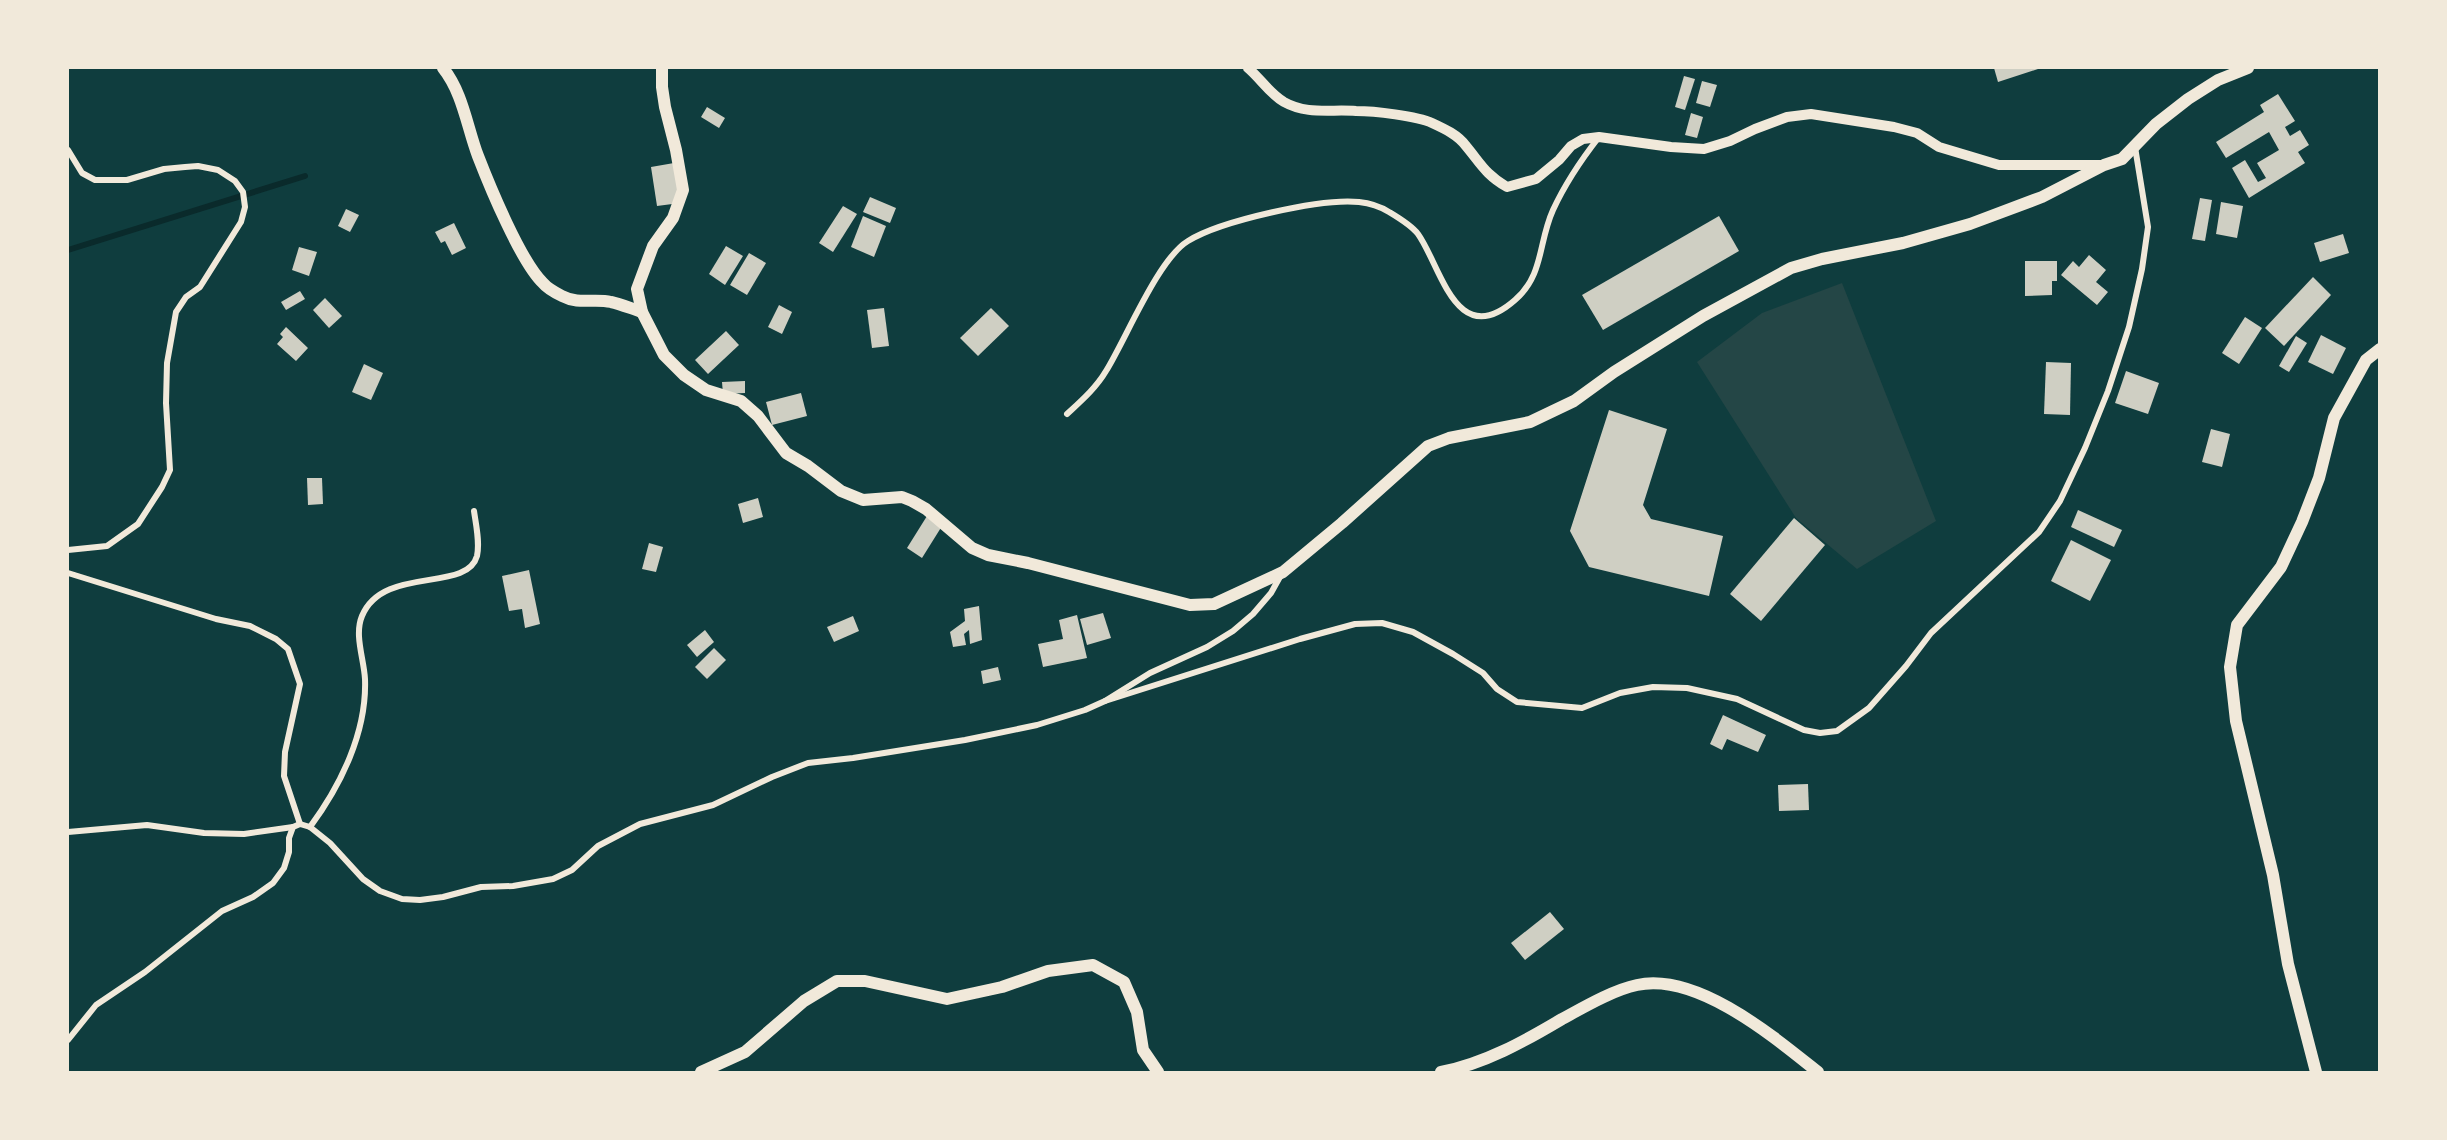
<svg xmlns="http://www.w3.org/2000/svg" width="2447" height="1140" viewBox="0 0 2447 1140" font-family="'Open Sans',sans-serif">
<rect width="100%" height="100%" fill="#0f3d3e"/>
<polygon fill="#244646" points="1842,283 1936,521 1857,569 1796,518 1697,362 1762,313"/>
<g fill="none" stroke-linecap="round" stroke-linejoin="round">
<polyline stroke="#0a2a2b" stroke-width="6" points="68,250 305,176"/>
</g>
<g fill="#cfcfc3">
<polygon points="1994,68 2041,68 1998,82"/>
<polygon points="1684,76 1695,79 1685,110 1675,107"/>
<polygon points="1702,81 1717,85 1710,107 1696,103"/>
<polygon points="2278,94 2295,121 2285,127 2290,136 2300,130 2309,145 2298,152 2305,163 2249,198 2232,168 2245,160 2258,182 2266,178 2257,163 2279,150 2269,132 2226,158 2216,142 2264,112 2260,105"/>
<polygon points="707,107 725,118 719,128 701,117"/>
<polygon points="1691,113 1703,117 1697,138 1685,135"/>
<polygon points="674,163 680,203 657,206 651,167"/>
<polygon points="870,197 896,208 890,223 863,212"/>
<polygon points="2200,198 2212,200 2205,241 2192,239"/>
<polygon points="2221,202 2243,206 2237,238 2216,234"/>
<polygon points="843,206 857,214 833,252 819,243"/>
<polygon points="346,209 359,215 350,232 338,226"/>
<polygon points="863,216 886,226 874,257 851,247"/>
<polygon points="1719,216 1739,251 1603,330 1582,295"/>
<polygon points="454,223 466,248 452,255 445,241 441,243 435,232"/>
<polygon points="2343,234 2349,253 2320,262 2314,243"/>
<polygon points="726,246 743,256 725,285 709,274"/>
<polygon points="299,247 317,252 309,276 292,270"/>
<polygon points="749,253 766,263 747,295 730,285"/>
<polygon points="2089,255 2106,270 2096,282 2108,292 2097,305 2061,275 2073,261 2079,267"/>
<polygon points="2025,261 2057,261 2057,281 2052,281 2052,295 2025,296"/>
<polygon points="2313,277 2331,295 2284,346 2265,328"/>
<polygon points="300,291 305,299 286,310 281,302"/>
<polygon points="325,298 342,316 329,328 313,310"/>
<polygon points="779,305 792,312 782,334 768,327"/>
<polygon points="884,308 889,346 872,348 867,310"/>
<polygon points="991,308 1009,326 978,356 960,338"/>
<polygon points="2245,317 2262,328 2239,364 2222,353"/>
<polygon points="286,327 308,348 296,361 277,344 283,337 280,334"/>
<polygon points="726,331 739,345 708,374 695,360"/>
<polygon points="2321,335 2346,348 2333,374 2308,362"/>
<polygon points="2296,336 2307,343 2289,372 2279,366"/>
<polygon points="2046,362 2071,363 2070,415 2044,414"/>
<polygon points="364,364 383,373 371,400 352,392"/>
<polygon points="2126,371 2159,383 2148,414 2115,403"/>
<polygon points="745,381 745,393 723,394 722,382"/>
<polygon points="801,393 807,416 772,425 766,402"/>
<polygon points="1609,410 1667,429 1643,505 1651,519 1723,536 1709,596 1589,567 1570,531"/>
<polygon points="2211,429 2230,434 2222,467 2202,462"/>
<polygon points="307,478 322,478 323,504 308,505"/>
<polygon points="758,498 763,517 743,523 738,504"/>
<polygon points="2078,510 2122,530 2114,547 2071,527"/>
<polygon points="927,516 942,526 922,558 907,548"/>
<polygon points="1794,518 1825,545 1761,621 1730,594"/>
<polygon points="2071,540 2111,560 2090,601 2051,581"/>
<polygon points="649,543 663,547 656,572 642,569"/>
<polygon points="529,570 540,624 525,628 522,609 509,611 502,576"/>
<polygon points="979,606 982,640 970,644 969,630 964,634 966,645 953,647 950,632 965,621 964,609"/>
<polygon points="1103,613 1111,638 1087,645 1080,619"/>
<polygon points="1077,615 1087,658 1043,667 1038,644 1063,639 1059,620"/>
<polygon points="853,616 859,631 834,642 827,627"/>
<polygon points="705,630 714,642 697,657 687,645"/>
<polygon points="714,648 726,660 707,679 695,667"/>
<polygon points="998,667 1001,680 983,684 981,671"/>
<polygon points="1723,715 1766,735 1758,752 1727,739 1722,750 1710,744"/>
<polygon points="1808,784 1809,810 1779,811 1778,785"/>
<polygon points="1550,912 1564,929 1525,960 1511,943"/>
</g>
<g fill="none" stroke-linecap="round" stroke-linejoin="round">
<g stroke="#f1e9da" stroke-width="6">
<polyline points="68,150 82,173 95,180 127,180 164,169 185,167 198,166 218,170 235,181 243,192 245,207 241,222 200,287 186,297 176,312 167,363 166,403 170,470 162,487 138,524 107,546 68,550"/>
<path d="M1067,414C1081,401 1096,388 1106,371C1126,339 1158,259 1188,241C1220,221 1321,198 1359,202C1369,203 1381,207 1389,212C1399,218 1411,225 1418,234C1441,266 1456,352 1515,300C1544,275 1538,243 1553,210C1565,184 1581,160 1599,137"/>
<polyline points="68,573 216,619 250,626 276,639 288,649 300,684 285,752 284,776 300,824"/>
<polyline points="1105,701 1300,639 1355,624 1382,623 1413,632 1453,654 1483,673 1497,689 1517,702 1582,708 1620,693 1653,687 1687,688 1737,699 1804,730 1820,733 1837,731 1869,708 1906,666 1931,633 2039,532 2060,501 2085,448 2108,391 2129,327 2142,269 2148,227 2135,147"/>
<path d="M310,827C341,785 367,732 365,679C364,659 354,635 362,616C383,565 467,593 477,556C480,542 476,525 474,511"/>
<polyline points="68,832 147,825 204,833 244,834 293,827"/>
<polyline points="68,1040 96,1005 145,972 222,911 253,897 273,883 284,868 289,852 289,838 293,827 300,824 310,827 330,843 363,879 380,891 402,899 420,900 443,897 481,887 513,886 553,879 572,870 598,846 640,824 713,805 772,777 808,763 853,758 965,740 1037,725 1085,710 1105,701 1150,673 1207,647 1233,631 1253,614 1271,593 1281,575"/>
</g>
<path stroke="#f1e9da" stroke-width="10" d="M1248,68C1261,79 1269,93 1284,102C1307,115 1331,109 1356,111C1374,111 1417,116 1432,123C1445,129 1458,135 1466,146C1481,164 1486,175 1507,187L1536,179L1559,160L1571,146L1583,139L1599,137L1671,147L1704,149L1730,141L1755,129L1787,117L1811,114L1894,127L1917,133L1939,147L1999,165H2103"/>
<g stroke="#f1e9da" stroke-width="12">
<path d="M443,68C463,93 467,127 478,156C490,187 521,262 543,283C547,288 556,293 562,296C579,305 594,298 611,302C621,304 632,309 642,312"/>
<polyline points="662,68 662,87 665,107 676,150 683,190 673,218 653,246 637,289 642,312 664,355 684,375 706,390 741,401 758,416 786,453 808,466 841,491 863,500 902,497 912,501 926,509 972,548 988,555 1028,563 1190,605 1214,604 1283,572 1342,523 1428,446 1449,438 1530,422 1574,401 1614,372 1703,316 1791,268 1822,259 1903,243 1970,224 2042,197 2104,165 2122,159 2156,124 2188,99 2218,80 2248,68"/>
<polyline points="701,1072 745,1052 804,1001 837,981 865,981 947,999 1002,987 1048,971 1093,965 1124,982 1137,1012 1143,1050 1158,1072"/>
<path d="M1441,1072C1484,1064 1525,1041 1562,1019C1584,1007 1613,990 1637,985C1697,972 1774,1037 1818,1072"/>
<polyline points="2316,1072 2288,964 2273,875 2236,721 2230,667 2237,625 2281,567 2302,522 2319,478 2334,418 2366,360 2380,349"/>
</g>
</g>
<rect width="2447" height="1140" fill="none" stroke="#f1e9da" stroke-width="138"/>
</svg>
